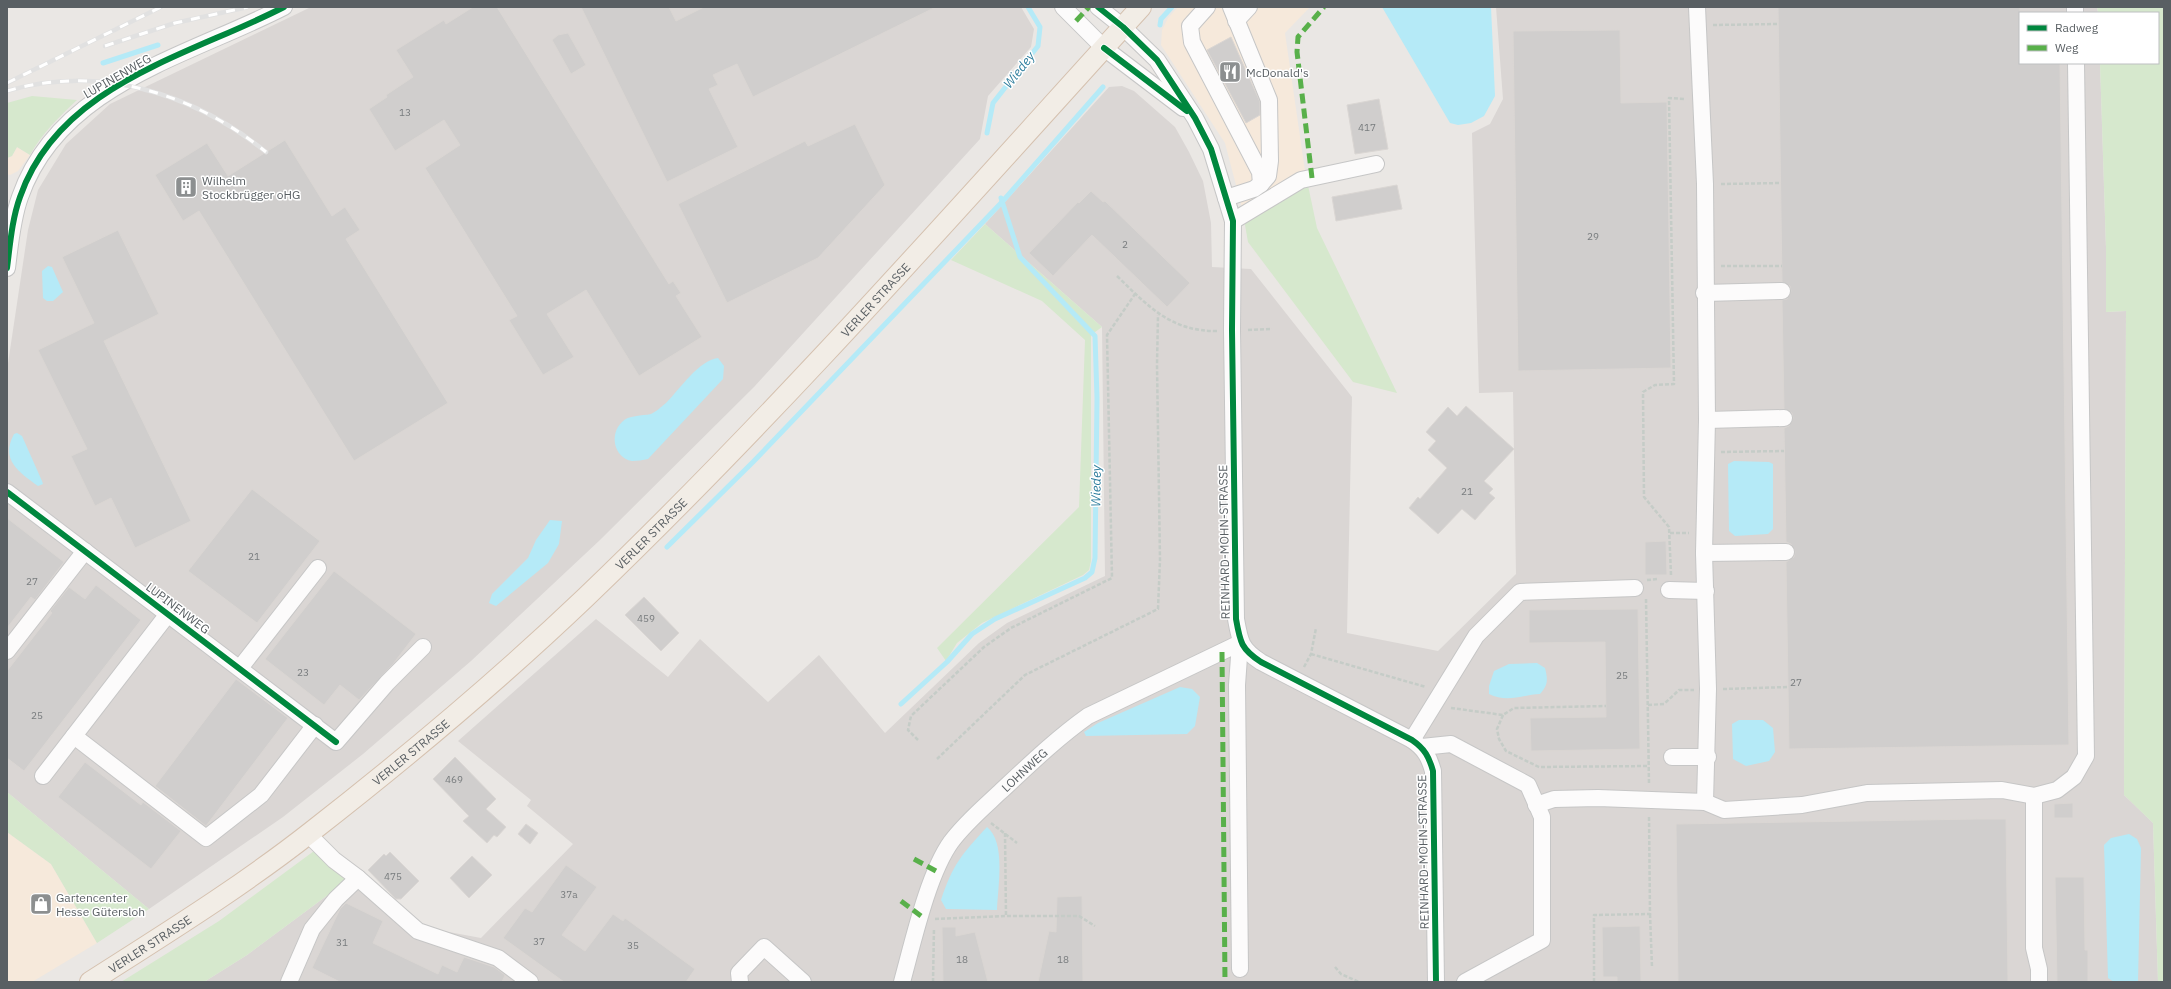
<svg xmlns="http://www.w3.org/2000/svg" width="2171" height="989" viewBox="0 0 2171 989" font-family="'IBM Plex Sans',sans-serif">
<rect width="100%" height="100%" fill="#eae7e4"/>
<g fill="#f6e9db">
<polygon points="1178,7 1310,7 1285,33 1305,171 1242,208 1225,143 1161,45 1162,30 1168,18"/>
<polygon points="17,147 30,155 18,171 10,175 7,174 7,158 12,156"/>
<polygon points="7,832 51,864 97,943 32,982 7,982"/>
</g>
<g fill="#dad6d4">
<polygon points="311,7 1021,7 1034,29 1031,47 988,96 980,139 754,387 600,540 471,661 363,754 283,817 149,909 7,792 7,370 28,230 38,190 66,144 110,104"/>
<polygon points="1496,7 2097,7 2098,13 2020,13 2020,63 2100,63 2106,248 2106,312 2126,311 2124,795 2153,823 2158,982 204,982 247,955 348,880 422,927 481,938 573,844 527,806 531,800 458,741 596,619 668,677 700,639 768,702 819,655 885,733 979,643 1007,623 1105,576 1102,327 985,224 1109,87 1122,86 1134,91 1175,127 1189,152 1203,181 1211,223 1212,267 1251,269 1352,397 1347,633 1438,651 1516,574 1513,392 1479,393 1472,133 1490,124 1503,99"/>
</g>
<g fill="#d6e8cd">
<polygon points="2097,7 2164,7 2164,982 2158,982 2153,823 2124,795 2126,311 2106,312 2106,248 2100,63 2158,63 2158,13 2098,13"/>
<path d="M32,96L77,100C60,116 42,133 30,155L17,147L12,156L7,158V103Z"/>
<polygon points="1305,171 1317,228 1397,393 1353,382 1248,242 1242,208"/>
<polygon points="985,224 1102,327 1091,335 1091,561 1089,570 1083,575 982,623 957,643 946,661 937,648 1079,507 1085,340 1042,301 951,260"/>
<polygon points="7,792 149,909 97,943 51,864 7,832"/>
<polygon points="314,851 348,880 247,955 204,982 121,982 219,921"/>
</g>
<g fill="#b5eaf7">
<polygon points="1382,7 1491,7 1495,96 1484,116 1471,123 1458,125 1450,123"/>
<polygon points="48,266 52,267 63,292 53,301 47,301 43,298 42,271"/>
<path d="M718,358L724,366L723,379L648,459C643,460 637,461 632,461C614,458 609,434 622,422C628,415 642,416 651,414C656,412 662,406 666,403C680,389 699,360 718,358Z"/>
<path d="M17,433L22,436L42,481L43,484L38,486C19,472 0,460 14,434Z"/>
<polygon points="1734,461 1769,462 1773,464 1773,529 1768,534 1735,536 1729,531 1728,464"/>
<polygon points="550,520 562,521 559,544 548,563 496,606 489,603 492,594 528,558 536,540"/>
<path d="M1537,663L1545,668C1548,680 1548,685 1540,694C1521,695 1507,703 1489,694V686L1494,671L1509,664Z"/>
<polygon points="1180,687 1192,689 1200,697 1195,726 1187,734 1086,736 1084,732 1098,723"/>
<polygon points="1739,720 1763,720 1773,728 1775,752 1769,761 1746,766 1733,759 1732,724"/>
<path d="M987,827C1006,842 998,886 997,910L946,909L941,900C953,864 962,854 987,827Z"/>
<polygon points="2129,834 2137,839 2141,848 2138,982 2114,982 2108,978 2104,845 2111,838"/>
</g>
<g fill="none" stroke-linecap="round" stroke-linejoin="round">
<g stroke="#b5eaf7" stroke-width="5">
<polyline points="1160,25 1161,19 1172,7"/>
<polyline points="103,63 158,45"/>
<polyline points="987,133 993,103 1038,46 1040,27 1028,7"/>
<polyline points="667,547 753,462 1002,202 1103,87"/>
<polyline points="901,704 947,662 972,634 995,619 1085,578 1092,572 1095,558 1097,398 1095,336 1020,257 1001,198"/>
</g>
</g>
<g fill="#d0cecd" stroke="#dad6d3">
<polygon points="473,7 497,7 669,284 673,281 681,293 676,296 702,337 639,376 586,290 547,314 574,357 543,375 509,320 517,316 425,168 460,145 444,120 395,151 369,109 387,97 386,95 413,77 396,50 444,20 446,24"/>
<polygon points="581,7 669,7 676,21 704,7 936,7 753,97 737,64 713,75 718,85 709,89 738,147 667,182"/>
<polygon points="1778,7 2020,7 2020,63 2060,63 2069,745 1789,749 1786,562 1794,557 1795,552 1791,544 1786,542 1784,428 1789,426 1793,418 1792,413 1784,409 1782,300 1787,299 1791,291 1790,286 1782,282"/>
<polygon points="1620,30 1621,103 1667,102 1671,368 1518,371 1513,31"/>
<polygon points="568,33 586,65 571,74 552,40 558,35"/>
<polygon points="1231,37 1260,102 1260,115 1246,123 1207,50"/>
<polygon points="1379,99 1388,149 1355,154 1347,105"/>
<polygon points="855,124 885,185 818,258 727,303 678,204 805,141 808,146"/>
<polygon points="285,140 332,216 345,207 360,230 346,239 448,403 354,461 199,211 183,221 155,175 207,143 228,176"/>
<polygon points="1397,185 1402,209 1336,221 1332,197"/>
<polygon points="1091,191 1103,202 1105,201 1190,283 1167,307 1092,235 1053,276 1029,253 1078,202 1079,203"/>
<polygon points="118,230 159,314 104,341 191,521 135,548 111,498 95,506 71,456 87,449 38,350 94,323 62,257"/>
<polygon points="1466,406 1514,449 1484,481 1493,489 1489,493 1495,498 1489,504 1475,520 1462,509 1438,534 1409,508 1418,497 1420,499 1447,468 1428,450 1436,441 1426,432 1448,407 1457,416"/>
<polygon points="252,489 320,541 257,623 188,571"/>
<polygon points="7,518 64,562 35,600 31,597 7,628"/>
<polygon points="1666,541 1667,575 1645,575 1645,542"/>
<polygon points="334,571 416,634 393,664 359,700 340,685 324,705 265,659"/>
<polygon points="96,585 141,620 24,771 7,758 7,671 52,613 50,611 69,587 85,599"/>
<polygon points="644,597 679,633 661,651 625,615"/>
<polygon points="1638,609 1640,749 1531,751 1530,718 1606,717 1605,642 1529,643 1529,610"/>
<polygon points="236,679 288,718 206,826 155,786"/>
<polygon points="455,757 496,799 486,809 506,827 497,837 494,835 487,843 463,821 469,816 433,779"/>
<polygon points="85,762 141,805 143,802 181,831 151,869 58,797"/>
<polygon points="2073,803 2073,818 2054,818 2054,804"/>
<polygon points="1978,819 2006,819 2008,982 1678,982 1676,824"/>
<polygon points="526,824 538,833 530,844 518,834"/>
<polygon points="390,852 419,881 401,899 396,899 368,870 384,854 386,856"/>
<polygon points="472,856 492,875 469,898 450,878"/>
<polygon points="566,865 597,887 562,935 585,951 613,914 623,921 625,918 695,969 686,982 564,982 503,938 525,908 532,912"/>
<polygon points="2055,877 2084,877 2085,950 2088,950 2088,982 2057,982"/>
<polygon points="1082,896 1083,982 1038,982 1049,931 1056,932 1057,897"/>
<polygon points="346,903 383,921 373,943 438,974 442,965 457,972 464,957 494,967 505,975 502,982 340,982 312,968 340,909"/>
<polygon points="1640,926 1641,982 1617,982 1617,977 1603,977 1602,927"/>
<polygon points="942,927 956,927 956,936 975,932 988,982 943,982"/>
</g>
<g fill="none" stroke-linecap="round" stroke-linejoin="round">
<g stroke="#c6c6c6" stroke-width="18">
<g id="minor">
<polyline points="1063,7 1104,48 1183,108"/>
<path d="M1098,7L1123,27L1157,60L1195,118L1211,149L1233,221L1232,330L1236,619C1240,642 1241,649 1261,662L1412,740C1425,749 1429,757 1433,771L1436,982"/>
<polyline points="1207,7 1190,26 1192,42 1260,172 1261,184"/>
<polyline points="1697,7 1705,184 1707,420 1704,553 1708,689 1705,802"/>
<polyline points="2075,7 2075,13"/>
<polyline points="1236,21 1249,7"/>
<polyline points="1226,198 1254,189 1261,184 1268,176 1270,161 1269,100 1231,7"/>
<polyline points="1233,221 1301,180 1376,164"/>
<path d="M7,268C10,245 12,219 20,197C59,84 189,56 284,7"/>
<polyline points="1704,293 1782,291"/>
<polyline points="1707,420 1784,418"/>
<polyline points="7,492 336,742 387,683 423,647"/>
<polyline points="1704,553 1786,552"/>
<polyline points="1669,590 1706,591"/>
<polyline points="7,651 85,551"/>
<polyline points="240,668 318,568"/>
<polyline points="74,736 206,838 261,795 315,725"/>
<polyline points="1412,740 1476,636 1520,592 1635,588"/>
<polyline points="1422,747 1451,744 1528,785 1542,817 1542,940 1465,982"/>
<polyline points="1672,757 1708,757"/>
<polyline points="43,776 168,614"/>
<polyline points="2034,796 2034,948 2039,969 2039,982"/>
<polyline points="1536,805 1554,799 1598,798 1705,802 1724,810 1802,805 1867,793 2002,790 2034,796 2057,790 2074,777 2086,756 2076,63"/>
<polyline points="308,834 334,860 358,878 418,931 498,958 530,982"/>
<polyline points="1240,969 1237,685 1240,643"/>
<polyline points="289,982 312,929 336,899 358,878"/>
<polyline points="740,982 739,973 764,947 803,982"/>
<path id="s1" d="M902,982C913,942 928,874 951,842C965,823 984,807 1000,792C1029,765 1057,738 1088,716L1240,643"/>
</g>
</g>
<g stroke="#d5c1af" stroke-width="22">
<g id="major">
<path id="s2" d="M90,982C165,934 241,887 311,832C406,758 499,680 586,597C781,410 960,206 1141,7"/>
</g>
</g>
<g stroke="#c5ccc7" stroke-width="2.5" stroke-dasharray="4 2" stroke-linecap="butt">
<polyline points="1713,25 1778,24"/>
<polyline points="1721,184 1781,183"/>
<polyline points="1721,266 1782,266"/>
<path d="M1117,276C1148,306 1171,332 1218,331"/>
<polyline points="1248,330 1272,329"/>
<polyline points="1721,452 1784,451"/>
<polyline points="1670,533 1689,533"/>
<polyline points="1671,575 1669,527 1644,497 1643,392 1655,385 1674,384 1669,98 1685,99"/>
<polyline points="1647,580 1658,579"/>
<polyline points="1646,599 1649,784"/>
<polyline points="1311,654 1426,687"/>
<polyline points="1304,667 1311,654 1316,628"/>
<polyline points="1723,689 1788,687"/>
<polyline points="1648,705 1664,704 1679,690 1694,690"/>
<polyline points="1451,708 1503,715 1514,708 1606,706"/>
<polyline points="1503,715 1497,729 1499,739 1506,751 1539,767 1649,766"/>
<polyline points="918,740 908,730 911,716 984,647 1011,628 1112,578 1107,335 1135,294"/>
<polyline points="937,759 1025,675 1158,609 1160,560 1157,365 1158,315"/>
<polyline points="991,823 1017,843"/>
<polyline points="1005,833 1006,916"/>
<polyline points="1650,914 1652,967"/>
<polyline points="935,919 1006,916 1079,916 1095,926"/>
<polyline points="1335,967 1341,974 1359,982"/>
<polyline points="933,982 934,928"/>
<polyline points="1594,982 1594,915 1650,914 1649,815"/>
</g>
<use href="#minor" stroke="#fcfbfb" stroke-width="16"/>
<use href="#major" stroke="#f2ede6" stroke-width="20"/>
<g stroke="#e1e1e1" stroke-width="4.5">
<g id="rail">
<polyline points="105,46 175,23 248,7"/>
<polyline points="7,83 161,7"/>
<path d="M7,91C99,64 193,93 266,152"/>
</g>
</g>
<use href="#rail" stroke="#fff" stroke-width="3" stroke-dasharray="9" stroke-linecap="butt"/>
<g stroke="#58b04a" stroke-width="5" stroke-dasharray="10 5" stroke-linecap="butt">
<polyline points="1076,21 1089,7"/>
<polyline points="1312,178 1297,52 1298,37 1324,7"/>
<polyline points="1222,652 1225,982"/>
<polyline points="914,859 936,871"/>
<polyline points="901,901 921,916"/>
</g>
<g stroke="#fff" stroke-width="8">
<g id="cycleway">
<path d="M1098,7L1123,27L1157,60L1195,118L1211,149L1233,221L1232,330L1236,619C1240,642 1241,649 1261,662L1412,740C1425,749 1429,757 1433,771L1436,982"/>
<polyline points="1104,48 1187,111"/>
<path d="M7,268C10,245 12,219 20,197C59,84 189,56 284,7"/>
<polyline points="7,492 336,742"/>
</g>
</g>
<use href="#cycleway" stroke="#00873e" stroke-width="6"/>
</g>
<defs>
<g id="restaurant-square" transform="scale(1.15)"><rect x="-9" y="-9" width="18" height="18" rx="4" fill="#8c8f90" stroke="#fff"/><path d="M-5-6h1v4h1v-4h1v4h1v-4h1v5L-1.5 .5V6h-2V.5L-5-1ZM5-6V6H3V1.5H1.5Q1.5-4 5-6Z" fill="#fff"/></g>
<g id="building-square" transform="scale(1.15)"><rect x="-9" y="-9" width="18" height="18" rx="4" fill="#8c8f90" stroke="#fff"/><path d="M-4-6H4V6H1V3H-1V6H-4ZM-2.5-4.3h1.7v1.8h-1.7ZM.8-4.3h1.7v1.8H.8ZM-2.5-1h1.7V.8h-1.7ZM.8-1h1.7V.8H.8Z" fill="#fff"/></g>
<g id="shop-square" transform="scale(1.15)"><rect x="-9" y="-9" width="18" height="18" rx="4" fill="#8c8f90" stroke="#fff"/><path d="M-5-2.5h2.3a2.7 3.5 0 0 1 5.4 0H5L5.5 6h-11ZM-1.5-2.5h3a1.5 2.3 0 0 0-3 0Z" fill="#fff"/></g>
</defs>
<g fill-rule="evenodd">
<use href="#restaurant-square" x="1230" y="72"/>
<use href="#building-square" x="186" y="187"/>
<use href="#shop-square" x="41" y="904"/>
</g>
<g text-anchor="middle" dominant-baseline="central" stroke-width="3" stroke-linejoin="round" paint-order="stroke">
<g font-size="10" fill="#787c7e">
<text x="405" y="112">13</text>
<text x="1367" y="127">417</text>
<text x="1593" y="236">29</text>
<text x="1125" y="244">2</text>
<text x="1467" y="491">21</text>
<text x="254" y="556">21</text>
<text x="32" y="581">27</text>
<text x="646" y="618">459</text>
<text x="303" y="672">23</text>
<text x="1622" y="675">25</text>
<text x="1796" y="682">27</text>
<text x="37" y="715">25</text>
<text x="454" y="779">469</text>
<text x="393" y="876">475</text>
<text x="569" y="894">37a</text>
<text x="539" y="941">37</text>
<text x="342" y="942">31</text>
<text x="633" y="945">35</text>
<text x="962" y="959">18</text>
<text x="1063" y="959">18</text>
</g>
<g font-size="12" fill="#595f63" stroke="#fff" text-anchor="start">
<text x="1246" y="72">McDonald's</text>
<text x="202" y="180">Wilhelm<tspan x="202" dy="14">Stockbrügger oHG</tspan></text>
<text x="56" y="897">Gartencenter<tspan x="56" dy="14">Hesse Gütersloh</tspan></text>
</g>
<g font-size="12" fill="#595f63" stroke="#fff">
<text transform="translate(117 76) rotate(-30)">LUPINENWEG</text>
<text stroke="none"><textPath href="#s2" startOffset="1044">VERLER STRASSE</textPath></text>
<text stroke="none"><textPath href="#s2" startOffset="720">VERLER STRASSE</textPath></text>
<text transform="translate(1224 542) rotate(-91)">REINHARD-MOHN-STRASSE</text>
<text transform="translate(178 608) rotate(37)">LUPINENWEG</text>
<text stroke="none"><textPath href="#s2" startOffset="395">VERLER STRASSE</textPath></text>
<text stroke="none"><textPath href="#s1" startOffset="252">LOHNWEG</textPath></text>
<text transform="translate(1423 852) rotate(-91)">REINHARD-MOHN-STRASSE</text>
<text stroke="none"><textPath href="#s2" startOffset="71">VERLER STRASSE</textPath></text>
</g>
<g font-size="13" font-style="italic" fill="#2e7e9d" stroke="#fff">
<text transform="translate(1019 70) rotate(-52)">Wiedey</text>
<text transform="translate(1096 486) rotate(-89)">Wiedey</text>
</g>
</g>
<rect width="2171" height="989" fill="none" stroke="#595f63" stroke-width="16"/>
<rect x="2019" y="12" width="140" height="52" fill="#ffffff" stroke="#bdbfc1"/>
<rect x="2027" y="25" width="20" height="6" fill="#00873e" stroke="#bdbfc1"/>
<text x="2055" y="32" font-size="12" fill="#595f63">Radweg</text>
<rect x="2027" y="45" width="20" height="6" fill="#58b04a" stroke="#bdbfc1"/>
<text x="2055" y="52" font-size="12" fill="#595f63">Weg</text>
</svg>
